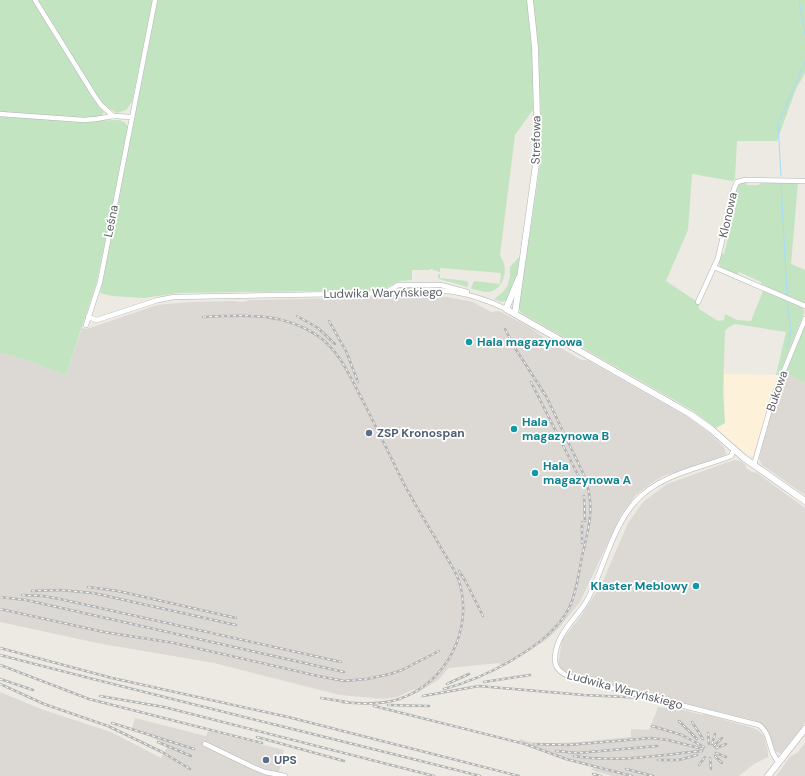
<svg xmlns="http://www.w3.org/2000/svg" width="805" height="776" viewBox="0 0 805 776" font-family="'DM Sans',sans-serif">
<rect width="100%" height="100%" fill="#edeae3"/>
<polygon fill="#fdf2d9" points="724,374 779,375 772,394 753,456 747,455 716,428 725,423"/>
<g fill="#dcd9d5">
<polygon points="428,296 448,297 473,302 491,312 498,311 503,313 531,328 543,337 581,360 587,360 689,418 707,431 724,447 726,454 723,456 697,466 663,476 650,484 636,495 621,515 580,602 558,629 546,640 502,667 499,663 449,668 438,680 417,693 415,689 397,697 384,699 340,695 214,663 97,643 0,622 0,353 23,359 66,375 82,328 87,329 157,305 190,302 232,301 243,302 249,300"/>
<polygon points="785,372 805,383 805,495 762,465 759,458 773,407"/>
<polygon points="734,460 741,461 746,465 746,468 752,472 757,473 805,508 805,723 781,753 778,753 775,750 769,735 765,728 756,721 571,675 560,669 558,664 562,640 581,616 602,583 628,523 643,502 667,484"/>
<polygon points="0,692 41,709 111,732 161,758 168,745 132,728 135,718 206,736 208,731 284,750 278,776 0,776"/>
<polygon points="658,707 674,709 675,708 703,715 704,714 753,728 759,731 764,736 768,751 768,757 754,764 739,776 612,776 592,770 593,767 569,761 531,747 531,745 519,742 520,739 533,743 556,743 580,742 631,737 631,729 649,730"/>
<polygon points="805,743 805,776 776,776 790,757 798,752"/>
</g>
<g fill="#c3e4c0">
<polygon points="0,0 33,0 103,110 104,112 102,116 99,117 82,118 0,112"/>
<polygon points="38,0 153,0 132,102 126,110 117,113 105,106 97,96"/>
<path d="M157,0H528L533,47L535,107L515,135L500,255C501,257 503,261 504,264C507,275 501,290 489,292C483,292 478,290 472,289L471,288L474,281L500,284L501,273L440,268V272H438V271L433,270L432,269H430V270H412V280L400,281L383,290L178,293L144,298L112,296L100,293Z"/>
<polygon points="533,0 805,0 805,73 796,89 777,141 737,141 735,178 733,181 692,174 688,230 666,281 699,303 699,309 718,321 724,320 725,314 737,320 751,321 763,291 802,307 804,310 804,313 779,375 776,375 786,332 735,324 729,327 725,331 723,394 725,423 716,428 690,409 523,314 520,311 519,307 523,269 528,246 542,151 538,47"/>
<polygon points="0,115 84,121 120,120 124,122 128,126 97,281 66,375 23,359 0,353"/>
<polygon points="741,182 747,182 747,185 759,185 760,182 798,183 791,264 805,270 805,303 803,303 761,285 761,282 739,272 737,275 720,267 719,264 721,253 724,254 738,196 735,195 737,187"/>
<polygon points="518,258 520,258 516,280 507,300 502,302 494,299 502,293 507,287 510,276 510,267"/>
<polygon points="438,274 440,274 440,278 467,281 468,282 468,287 439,279 438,278"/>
<polygon points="805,324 805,383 785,372"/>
</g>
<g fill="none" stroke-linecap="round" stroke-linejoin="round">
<g stroke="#a5dcfc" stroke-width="1">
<polyline points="799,0 805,35"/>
<polyline points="781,176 778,124 805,62"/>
<polyline points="781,183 787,295"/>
<polyline points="787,348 791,331 787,303"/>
</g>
<g stroke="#b1b4b8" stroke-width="5.5">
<g id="street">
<polyline points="35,0 94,95 101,105 113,116"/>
<polyline points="0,114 84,120 96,119 113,116 132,117"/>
<polyline points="714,267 805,306"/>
<polyline points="387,292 398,285 441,285 467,292"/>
<polyline points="698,302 718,258 734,189 737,182 745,180 805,181"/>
<path d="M88,317L97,320L158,300L174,297L399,293C435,285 473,293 506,309"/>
<polyline points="86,325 100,282 155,0"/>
<path d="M734,450L731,456C701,468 667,473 642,495C612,521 605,569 586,602C574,621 557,633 555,657C554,668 561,673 570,677L759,725C772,734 768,753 779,762"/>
<polyline points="754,465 774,395 805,319"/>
<polyline points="205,744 255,768 265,772 285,776"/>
</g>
</g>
<g stroke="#b0b3b8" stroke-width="7">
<g id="secondary">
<polyline points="519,278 506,309 690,414 711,429 744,458 805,501"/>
<polyline points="515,314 538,150 535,47 530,0"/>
<polyline points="768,776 805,729"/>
</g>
</g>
<use href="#street" stroke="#fff" stroke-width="4.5"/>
<use href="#secondary" stroke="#fff" stroke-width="6"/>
<g stroke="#b2b3b3" stroke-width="2.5">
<g id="rail">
<polyline points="297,316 318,328 335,344"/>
<path d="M203,317C244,315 283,312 318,336C341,352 351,379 364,403C376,427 388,451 399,474C411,499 426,522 440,546C446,557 454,568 459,581C474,629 447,683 399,699C381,705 360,704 342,702"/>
<polyline points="329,321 346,351 358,382"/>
<polyline points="531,382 579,477"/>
<polyline points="584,496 585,521"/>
<polyline points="582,543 582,522"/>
<polyline points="459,571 466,582 483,616"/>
<polyline points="88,587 118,591 236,618"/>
<polyline points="32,591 60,590 93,593 236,625"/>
<polyline points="22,595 43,596 60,599 341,662"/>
<polyline points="0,597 26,600 344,672"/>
<polyline points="0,609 104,632 174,643 318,676 344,681 367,679 390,674 402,670 439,651"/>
<polyline points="0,648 112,678 288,717 519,776"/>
<path d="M0,655C159,697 320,735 480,776"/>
<polyline points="0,665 89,699 262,743"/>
<polyline points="0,679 33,690"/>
<polyline points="484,682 530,675"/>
<polyline points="0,684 44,704 108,726 162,752 190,769"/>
<polyline points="447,684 469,674"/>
<path d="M444,689C484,678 549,647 569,608C577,592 579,570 583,552C590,523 595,504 584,475L546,396L515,348L505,329"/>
<polyline points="100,696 164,707 434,776"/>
<polyline points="423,696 479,686 584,695 665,699"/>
<polyline points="321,698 347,702"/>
<polyline points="388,705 429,706"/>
<polyline points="374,706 525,744 566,759 632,776"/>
<polyline points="679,721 697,739"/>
<polyline points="692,722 703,739"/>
<polyline points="112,723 194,749"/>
<polyline points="652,726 682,735 704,747"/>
<polyline points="708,733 709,744"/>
<polyline points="257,737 344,761"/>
<polyline points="158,742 191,756"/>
<polyline points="534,744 568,745 651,738 668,740 703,749"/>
<polyline points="712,744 715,734"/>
<polyline points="714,746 722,738"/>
<polyline points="716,748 726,744"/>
<polyline points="556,751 578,753 657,746"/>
<polyline points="716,753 726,757"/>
<path d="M574,756C616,763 660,755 702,751"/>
<polyline points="715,756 722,763"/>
<polyline points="710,758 711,769"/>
<polyline points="658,760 679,760 697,755"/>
<polyline points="699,765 705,757"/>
<polyline points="626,769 653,776"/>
<polyline points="593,774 601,776"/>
</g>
</g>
<use href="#rail" stroke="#fff" stroke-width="1" stroke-dasharray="3" stroke-linecap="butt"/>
</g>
<g fill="#0f9aa8" stroke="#fff" stroke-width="1.5">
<circle cx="469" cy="342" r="4"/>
<circle cx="514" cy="429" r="4"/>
<circle cx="535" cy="473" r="4"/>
<circle cx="696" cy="586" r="4"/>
</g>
<g fill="#5c6f8a" stroke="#fff" stroke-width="1.5">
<circle cx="369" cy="433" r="4"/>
<circle cx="266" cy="760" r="4"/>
</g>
<g text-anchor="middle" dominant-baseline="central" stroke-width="3.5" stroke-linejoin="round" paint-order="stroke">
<g font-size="12" fill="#5b5f63" stroke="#fff">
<text transform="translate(536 140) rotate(-89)">Strefowa</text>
<text transform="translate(728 215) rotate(-77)">Klonowa</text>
<text transform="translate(111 221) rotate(-79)">Leśna</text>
<text transform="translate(383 293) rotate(-1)">Ludwika Waryńskiego</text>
<text transform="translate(777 391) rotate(-71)">Bukowa</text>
<text transform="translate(625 690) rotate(15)">Ludwika Waryńskiego</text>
</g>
<g font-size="12" font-weight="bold" fill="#0d838f" stroke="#fff" text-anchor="start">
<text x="477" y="342">Hala magazynowa</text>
<text x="522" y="422">Hala<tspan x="522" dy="14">magazynowa B</tspan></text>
<text x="543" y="466">Hala<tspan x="543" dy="14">magazynowa A</tspan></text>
<text x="688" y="586" text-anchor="end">Klaster Meblowy</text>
</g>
<g font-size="12" font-weight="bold" fill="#4e5e75" stroke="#fff" text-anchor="start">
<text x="377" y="433">ZSP Kronospan</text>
<text x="274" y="760">UPS</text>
</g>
</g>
</svg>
